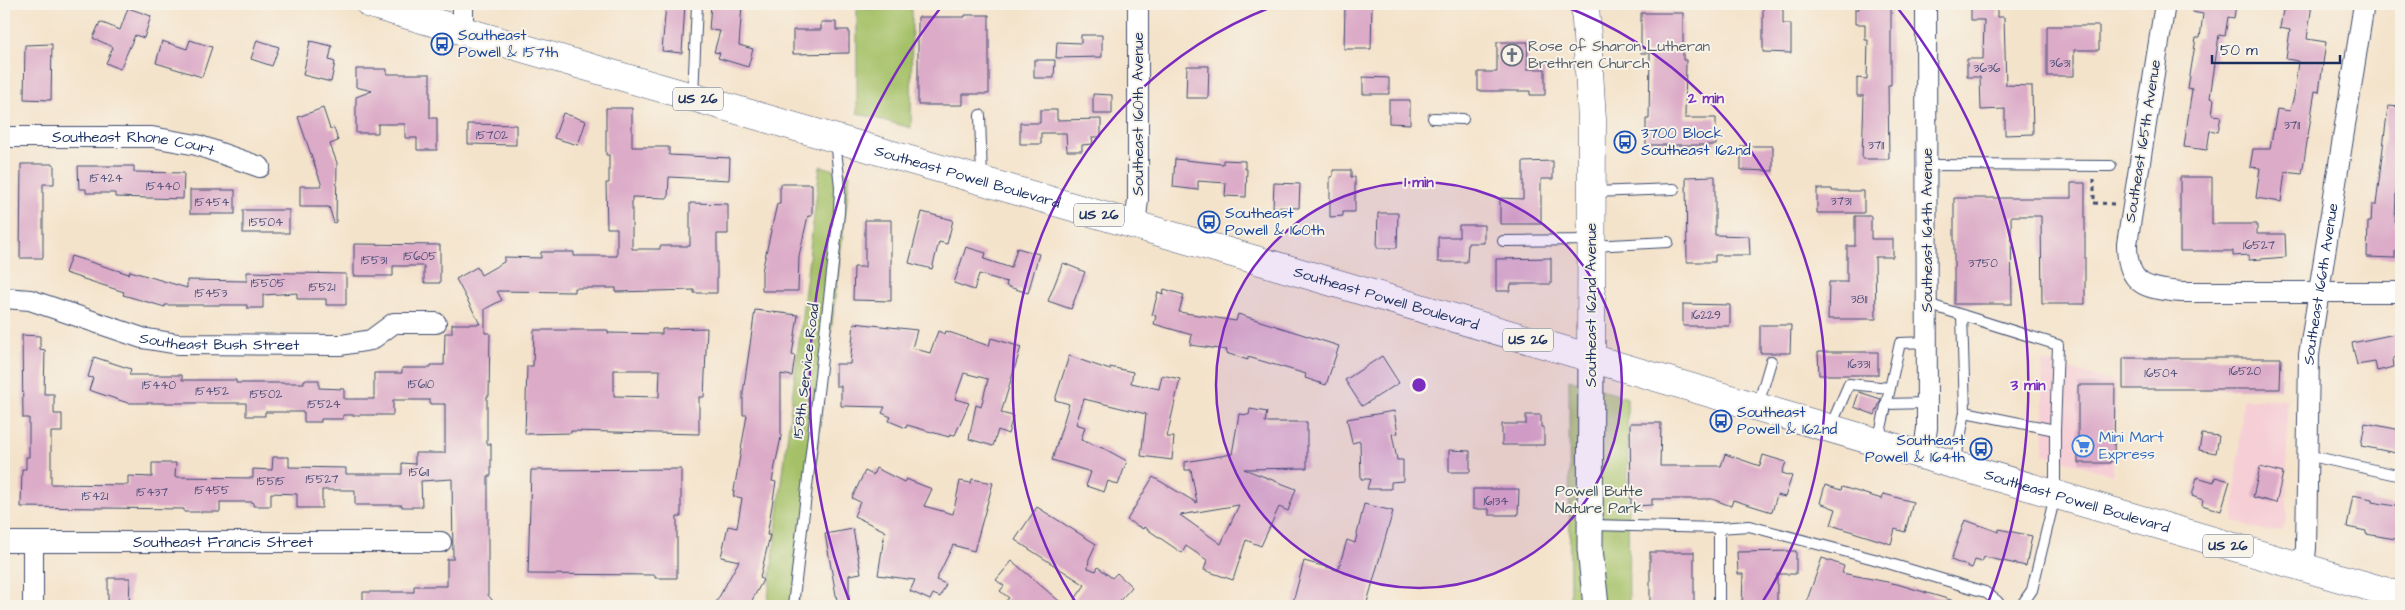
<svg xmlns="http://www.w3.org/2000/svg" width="2405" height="610" viewBox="0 0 2405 610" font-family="'Architects Daughter',sans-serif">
<rect width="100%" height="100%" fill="#f7f3e8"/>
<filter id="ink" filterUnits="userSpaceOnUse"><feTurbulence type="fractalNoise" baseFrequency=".02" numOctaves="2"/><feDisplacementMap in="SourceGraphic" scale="10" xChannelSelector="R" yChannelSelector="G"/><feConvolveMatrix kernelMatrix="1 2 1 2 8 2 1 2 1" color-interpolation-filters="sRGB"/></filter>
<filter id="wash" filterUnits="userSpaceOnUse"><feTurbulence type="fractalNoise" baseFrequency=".0096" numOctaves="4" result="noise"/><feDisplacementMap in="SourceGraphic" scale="20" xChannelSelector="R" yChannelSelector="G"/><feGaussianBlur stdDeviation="1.12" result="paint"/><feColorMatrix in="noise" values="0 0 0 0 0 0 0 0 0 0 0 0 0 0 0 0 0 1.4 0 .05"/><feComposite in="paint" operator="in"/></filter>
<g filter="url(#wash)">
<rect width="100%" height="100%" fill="#f4e3cb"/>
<g fill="#f6cfd6">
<polygon points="2042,361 2113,382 2113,475 2044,454"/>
<polygon points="2243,399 2287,399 2287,519 2281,530 2269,532 2233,521"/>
</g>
<g fill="#a5c168" stroke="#607863">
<polygon points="857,9 912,9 911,128 857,113"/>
<polygon points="820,166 850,174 798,606 767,606"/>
<polygon points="1569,379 1627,398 1629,606 1570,606"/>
</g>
<g id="blocks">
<g fill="#dcabc8" fill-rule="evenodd">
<polygon points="666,4 685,4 682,53 662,51"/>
<polygon points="711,4 742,5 739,45 753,49 748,67 718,58 720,53 714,52 720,31 709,30"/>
<polygon points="1763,4 1783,4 1783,24 1791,24 1791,53 1763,52"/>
<polygon points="1859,4 1891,4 1891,85 1888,85 1889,159 1862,159 1864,96 1857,96 1857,78 1867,79 1868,40 1865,40 1865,24 1855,24 1855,9 1859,9"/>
<polygon points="1971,4 1997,4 1997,17 2004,17 2006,85 2032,86 2033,134 2005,135 2005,109 1981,110 1980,77 1967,77 1967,59 1983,59 1984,20 1971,20"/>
<polygon points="2192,4 2236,5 2234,18 2228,17 2225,36 2219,35 2210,98 2214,99 2212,115 2221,116 2218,132 2210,130 2207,150 2184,147 2192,89 2188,88 2196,38 2200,38 2203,14 2192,12"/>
<polygon points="2284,4 2312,4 2307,39 2326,42 2319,92 2315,91 2302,174 2285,172 2281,202 2256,198 2260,168 2250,167 2253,149 2270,149 2277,109 2290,111 2294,96 2298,61 2286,59 2290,30 2280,28"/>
<polygon points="1345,5 1372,6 1371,49 1344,49"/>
<polygon points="128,8 151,16 144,38 135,35 120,69 106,63 113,47 93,38 100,22 120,30"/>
<polygon points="1641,13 1683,13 1683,60 1686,60 1685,118 1716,118 1716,145 1646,145 1646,119 1649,119 1650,53 1641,53"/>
<polygon points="965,15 989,15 989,94 963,94 963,105 918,105 918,17 965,17"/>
<polygon points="821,22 836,22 836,30 849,30 849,53 793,54 793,30 821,30"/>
<polygon points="2047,26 2099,26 2099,50 2074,50 2074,76 2047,76"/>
<polygon points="1081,35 1102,35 1102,57 1056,58 1057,42 1081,43"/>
<polygon points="190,40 212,47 202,77 156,63 162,41 187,49"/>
<polygon points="257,40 279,47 272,66 251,59"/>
<polygon points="310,41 332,46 329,60 335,62 331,82 303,75"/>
<polygon points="1497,42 1528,42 1527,69 1545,69 1545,95 1530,95 1530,91 1478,91 1478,72 1497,72"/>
<polygon points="52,44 51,100 24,99 25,45"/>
<polygon points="1034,60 1055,60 1054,78 1034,78"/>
<polygon points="1187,66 1209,66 1208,98 1186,98"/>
<polygon points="356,69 387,69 387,74 430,74 430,118 437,118 437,150 417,150 417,138 405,138 405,124 378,124 378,133 356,133 356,97 372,91 356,87"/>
<polygon points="1363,77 1389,78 1389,94 1363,94"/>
<polygon points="1093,94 1112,95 1112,114 1093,114"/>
<polygon points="1389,100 1410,100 1410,124 1389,123"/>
<polygon points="2388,106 2401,107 2401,191 2396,190 2395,225 2401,225 2401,252 2395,251 2395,258 2367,257 2368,222 2371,222 2372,205 2376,205"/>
<polygon points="323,108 330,129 334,128 338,141 330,144 337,163 336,222 334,223 329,207 300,207 300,186 322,186 298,117"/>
<polygon points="606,108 632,108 632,147 669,147 669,155 730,158 729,180 669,177 668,198 632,197 632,249 660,249 660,246 690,246 690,203 728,204 728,234 717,234 717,293 694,293 694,290 616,292 616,288 574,288 574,292 497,291 502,300 485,309 485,333 490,333 489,396 487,396 487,444 491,444 491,476 488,476 488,595 496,605 363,606 363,592 414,592 414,586 447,586 447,559 453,559 452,479 421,481 422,507 402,507 402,505 355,505 355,490 322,490 322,508 297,508 297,494 271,493 271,506 253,506 253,502 220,502 220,512 184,512 184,509 21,507 22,469 26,469 26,457 29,457 29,418 23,418 22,335 40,336 40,349 45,350 44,394 54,394 54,414 62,414 62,432 51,432 51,484 128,485 128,476 152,477 152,463 176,463 175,477 253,478 253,469 272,470 273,457 289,457 289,467 346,468 346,474 402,474 402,463 415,464 415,453 445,453 445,404 430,404 430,400 393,400 393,415 343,415 343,419 321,419 321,422 304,422 304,412 265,412 265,416 246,416 246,403 128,403 89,390 93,378 88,377 94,357 131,369 129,375 182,375 182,380 236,380 236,383 304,383 304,380 319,380 319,388 344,389 344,399 374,399 374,373 402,373 402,368 431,368 431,365 444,365 445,333 452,333 452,324 480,324 456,279 477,267 481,275 504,262 504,257 541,258 541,252 574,252 574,256 617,256 617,228 607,228 606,183 609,183 609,155 606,155"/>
<polygon points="1040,110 1057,110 1057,120 1101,119 1101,137 1092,137 1093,144 1082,145 1082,151 1067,151 1066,133 1041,133 1041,144 1020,144 1020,123 1040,123"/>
<polygon points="563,113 586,121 578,145 554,138"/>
<polygon points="468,124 516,125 516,145 468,144"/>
<polygon points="1741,146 1773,146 1773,171 1741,170"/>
<polygon points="1175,159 1223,164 1223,160 1245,161 1245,169 1247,169 1246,197 1225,196 1226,183 1198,181 1198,190 1173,187"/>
<polygon points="1553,161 1553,179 1541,179 1541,224 1500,224 1500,198 1523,199 1523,162"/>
<polygon points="21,164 54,164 54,184 43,184 43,258 20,258"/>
<polygon points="78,166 134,166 134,172 184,173 183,199 115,197 115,193 86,193 86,189 79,189"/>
<polygon points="1333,170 1351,170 1351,177 1355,177 1355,212 1343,212 1343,216 1330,217 1330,177 1333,176"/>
<polygon points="1715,176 1715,235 1749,236 1750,255 1715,255 1715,262 1687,262 1686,177"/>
<polygon points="2180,177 2212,177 2212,224 2257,224 2257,234 2285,234 2286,257 2249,260 2249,255 2233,256 2233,251 2180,251"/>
<polygon points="1274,183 1300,184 1299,208 1273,207"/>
<polygon points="2071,183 2085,183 2085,304 2042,304 2041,216 2011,216 2012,304 1954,304 1954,198 2071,198"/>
<polygon points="780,184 812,184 812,216 808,216 799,256 798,291 762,291 762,271 777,204 780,204"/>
<polygon points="1817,189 1832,189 1832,191 1864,191 1864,213 1817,213"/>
<rect x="190" y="190" width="45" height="24"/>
<rect x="243" y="210" width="46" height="23"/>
<polygon points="922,212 953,220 947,244 939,242 932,269 909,263"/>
<polygon points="1378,213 1398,213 1397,248 1377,248"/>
<polygon points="1855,216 1871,216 1871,239 1893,239 1893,257 1875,257 1876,319 1828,319 1829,282 1847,282 1847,246 1855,246"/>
<polygon points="865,220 891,220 891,301 853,300 854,267 865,267"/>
<polygon points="1459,225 1484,225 1484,243 1468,243 1467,262 1438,262 1438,237 1459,237"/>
<polygon points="354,244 440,245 440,283 424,283 424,266 393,266 393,276 354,276"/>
<polygon points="966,247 986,253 984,259 1011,268 1017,248 1039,254 1028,293 1006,286 1007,282 979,274 974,290 954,283"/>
<polygon points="71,256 129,274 130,271 187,288 187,280 247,281 247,272 346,274 346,305 326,305 326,299 297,299 297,293 263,295 263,308 247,308 247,305 165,305 165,307 123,295 124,292 65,273"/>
<polygon points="1551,258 1551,284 1511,284 1510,291 1496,291 1496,259"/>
<polygon points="1063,263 1085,272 1071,309 1048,301"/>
<polygon points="1164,289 1184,295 1179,312 1236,321 1238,314 1339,346 1326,385 1305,378 1306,374 1248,357 1248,360 1226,353 1227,350 1190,345 1192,335 1154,324 1156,316 1152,315 1158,292 1163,294"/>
<polygon points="1683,304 1730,305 1730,326 1683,326"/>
<polygon points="755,310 798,315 792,355 795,356 792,376 781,374 781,437 772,481 776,482 767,535 770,535 760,578 763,580 749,606 714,606 739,561 721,557 728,526 737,528 742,498 733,496 747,415 743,415 743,393"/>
<polygon points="854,323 917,330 912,348 930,353 938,331 945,334 946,331 989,346 991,338 1021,347 1001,413 1013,416 1008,434 998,430 993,446 969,439 976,405 981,407 988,379 964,373 955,399 969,403 955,435 950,434 949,437 907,425 906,428 889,421 891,417 882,413 885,407 841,406 841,386 836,386 836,364 850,364"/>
<polygon points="1760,325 1791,325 1790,353 1760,353"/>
<path d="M707,328L704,397H699V434L571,431V433L525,434L527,366H533L534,330H608V333L662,334V329ZM614,370H660L659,397L614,396Z"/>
<polygon points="2395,334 2401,356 2393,358 2394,367 2377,371 2375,362 2357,365 2352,343"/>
<polygon points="1818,352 1878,352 1878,375 1819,375"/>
<polygon points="1069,356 1110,370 1110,367 1133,372 1131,383 1159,389 1162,375 1180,379 1167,437 1174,437 1172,460 1141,456 1146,414 1084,399 1076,424 1085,427 1081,440 1105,449 1127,461 1118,485 1108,481 1104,492 1086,486 1091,472 1052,460 1069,404 1055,400"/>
<polygon points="1382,356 1399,383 1362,406 1345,380"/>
<polygon points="2123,358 2281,358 2280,389 2123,389"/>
<polygon points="2078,385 2115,385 2114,461 2110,461 2110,463 2078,463"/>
<polygon points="1859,392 1881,399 1875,415 1854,407"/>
<path d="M1250,409L1267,412L1265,422H1307V468L1244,469L1296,489L1288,511L1279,507L1261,546L1246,540L1233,580L1204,570L1207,560L1186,546L1182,553L1144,527L1143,529L1127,520L1153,477L1197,503L1191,470H1185V462L1232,454L1239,414L1249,415ZM1239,505L1221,544L1180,515L1209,510Z"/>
<polygon points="1394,411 1398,433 1392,434 1397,460 1403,460 1403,481 1391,482 1391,489 1367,489 1370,479 1361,479 1360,441 1352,443 1347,419"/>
<polygon points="1526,415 1541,415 1541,427 1544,427 1544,445 1502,445 1502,424 1526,424"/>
<polygon points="1630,423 1661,423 1660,466 1721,466 1725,454 1760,466 1763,455 1786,462 1782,473 1792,476 1785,497 1777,495 1772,512 1733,500 1731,506 1712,499 1652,499 1652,505 1631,506"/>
<polygon points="2365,423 2401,430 2401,454 2361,446"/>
<polygon points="2202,434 2219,436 2216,453 2199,450"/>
<polygon points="1449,450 1470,451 1470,472 1449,472"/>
<polygon points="2260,467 2283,473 2276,503 2253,497"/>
<polygon points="876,468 904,482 906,479 932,489 924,506 953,514 960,481 971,483 972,479 993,483 974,551 953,545 936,580 946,584 940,597 933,594 930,600 910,591 915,580 878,575 885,531 854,516 860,502 852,498 865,471 873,475"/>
<polygon points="681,469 681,517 677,517 677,578 655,578 655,575 528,574 531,470"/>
<polygon points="2197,477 2214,482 2215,477 2230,481 2221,511 2202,505 2203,500 2192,496"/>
<polygon points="1825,485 1841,490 1842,487 1882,499 1884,494 1913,502 1905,532 1895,529 1891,544 1831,525 1836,509 1820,503"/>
<polygon points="1473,489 1519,489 1518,515 1489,515 1489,509 1473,509"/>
<polygon points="2353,495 2372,499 2372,502 2401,507 2401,540 2366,534 2366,531 2347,527"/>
<polygon points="1364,504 1393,511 1366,606 1292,606 1304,561 1338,570 1347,540 1355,543"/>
<polygon points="1037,507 1096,544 1089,559 1088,568 1096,571 1098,567 1112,578 1117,573 1132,587 1115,606 1070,606 1085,585 1015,540"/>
<polygon points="1965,520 1999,532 1999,529 2032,536 2026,566 1984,557 1982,562 1975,560 1972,568 1951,560"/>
<polygon points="853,529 861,573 849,575 849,606 838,606 825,534"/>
<polygon points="1796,551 1796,574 1777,574 1777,606 1742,606 1743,574 1738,574 1737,552"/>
<rect x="1650" y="552" width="44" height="54"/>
<polygon points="1822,558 1844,566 1842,573 1897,584 1961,603 1961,606 1815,606 1806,603"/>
<polygon points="1012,561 1065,606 1000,606 1009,598 1000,591 1004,586 996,580"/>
<polygon points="108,578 130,578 129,606 108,606"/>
</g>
</g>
</g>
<g filter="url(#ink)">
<use href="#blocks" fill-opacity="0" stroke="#3c4a6e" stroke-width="1"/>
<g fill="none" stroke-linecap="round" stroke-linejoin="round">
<g stroke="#3c4a6e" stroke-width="12">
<g id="service">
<polyline points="693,96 697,4"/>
<polyline points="980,115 982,180"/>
<polyline points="1433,118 1463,119"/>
<polyline points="1927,165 2111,166"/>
<polyline points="1593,192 1674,189"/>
<polyline points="1503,241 1590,240"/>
<polyline points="1592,246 1668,242"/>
<polyline points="1927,304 2058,345 2055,430 2055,496 2032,590 2021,606"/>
<polyline points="1886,404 1927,403"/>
<polyline points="1758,405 1771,361"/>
<polyline points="1965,412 2055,430"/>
<polyline points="1830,428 1849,384 1890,388"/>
<polyline points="1878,442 1900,343 1927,342"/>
<polyline points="2307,455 2401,476"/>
<polyline points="1955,463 1965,412 1962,315"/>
<polyline points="1590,525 1719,528 1749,526 1874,559 1985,592 1997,601 2001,606"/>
<polyline points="1719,528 1719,606"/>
<polyline points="793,606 839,213 840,187 835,140"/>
</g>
</g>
<g stroke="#3c4a6e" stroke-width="22">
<g id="minor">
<path d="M2165,4L2127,244C2127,284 2144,289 2181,292H2401"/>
<polyline points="463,31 463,4"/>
<path id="s1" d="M4,137H152L197,145L260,167"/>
<polyline points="1135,225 1138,200 1138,4"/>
<path id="s2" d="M4,298L30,300L142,338L178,344L341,345L371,340L394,323H436"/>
<polyline points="1923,457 1927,428 1926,4"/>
<path id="s3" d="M4,542H441"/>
<polyline points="33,542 33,606"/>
<path id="s4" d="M2304,567L2306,548L2309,355L2364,4"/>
</g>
</g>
<g stroke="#3c4a6e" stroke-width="27">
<polyline id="tertiary" points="1591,358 1590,549 1596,606"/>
</g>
<g stroke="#3c4a6e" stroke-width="29">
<polyline id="secondary" points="1585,4 1592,120 1591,358"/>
</g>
<g stroke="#3c4a6e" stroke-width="29">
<g id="primary">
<path id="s5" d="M370,4L1291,270L2401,596"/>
</g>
</g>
<polyline stroke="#3c4a6e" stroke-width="3" stroke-dasharray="4 4" stroke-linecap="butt" points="2094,179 2094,203 2116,204"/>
<use href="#service" stroke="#fff" stroke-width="10"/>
<use href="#minor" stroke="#fff" stroke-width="20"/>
<use href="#tertiary" stroke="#fff" stroke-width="25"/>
<use href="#secondary" stroke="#fff" stroke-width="28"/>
<use href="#primary" stroke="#fff" stroke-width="28"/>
</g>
</g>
<circle cx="1419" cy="385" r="203" fill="#7b2cbf" fill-opacity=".12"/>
<g fill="none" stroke="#7b2cbf" stroke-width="2.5">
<circle cx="1419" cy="385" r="203"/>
<path d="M1078 606A406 406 0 0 1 1277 5M1561 5A406 406 0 0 1 1760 606"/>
<path d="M850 603A609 609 0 0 1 942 6M1896 6A609 609 0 0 1 1988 603"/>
</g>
<defs>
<g id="bus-ring" transform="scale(1.125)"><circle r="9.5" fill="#f7f3e8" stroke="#1a4fb4" stroke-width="1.5"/><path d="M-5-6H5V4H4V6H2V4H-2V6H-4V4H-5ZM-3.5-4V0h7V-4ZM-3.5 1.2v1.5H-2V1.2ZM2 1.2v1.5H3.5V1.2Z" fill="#1a4fb4"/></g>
<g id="church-ring" transform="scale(1.125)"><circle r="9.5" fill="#f7f3e8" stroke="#6b7280" stroke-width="1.5"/><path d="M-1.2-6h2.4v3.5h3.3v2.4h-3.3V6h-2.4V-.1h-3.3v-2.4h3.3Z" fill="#6b7280"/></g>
<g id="supermarket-ring" transform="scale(1.125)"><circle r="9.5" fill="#f7f3e8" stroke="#3f7fe0" stroke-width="1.5"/><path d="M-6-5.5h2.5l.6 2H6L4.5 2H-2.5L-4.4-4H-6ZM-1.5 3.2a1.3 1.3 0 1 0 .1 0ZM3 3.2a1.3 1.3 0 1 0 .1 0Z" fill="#3f7fe0"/></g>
</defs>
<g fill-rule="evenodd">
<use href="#bus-ring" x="442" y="44"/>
<use href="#church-ring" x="1512" y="55"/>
<use href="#bus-ring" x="1625" y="142"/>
<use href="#bus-ring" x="1209" y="222"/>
<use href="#bus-ring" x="1721" y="421"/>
<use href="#supermarket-ring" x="2083" y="446"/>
<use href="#bus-ring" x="1981" y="449"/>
</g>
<g text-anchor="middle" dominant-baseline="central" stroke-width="4" stroke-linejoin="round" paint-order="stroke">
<g font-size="12" fill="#4b4e78">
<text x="2060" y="63">3631</text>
<text x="1987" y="68">3636</text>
<text x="2292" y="125">3711</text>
<text x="492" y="135">15702</text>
<text x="1876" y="145">3711</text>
<text x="106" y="178">15424</text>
<text x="163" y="186">15440</text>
<text x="1841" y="201">3731</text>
<text x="212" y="202">15454</text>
<text x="266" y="222">15504</text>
<text x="2259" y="245">16527</text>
<text x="420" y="256">15605</text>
<text x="374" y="260">15531</text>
<text x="1983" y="263">3750</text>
<text x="268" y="283">15505</text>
<text x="322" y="287">15521</text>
<text x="211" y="293">15453</text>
<text x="1859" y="299">3811</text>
<text x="1706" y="315">16229</text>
<text x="1859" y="364">16331</text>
<text x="2245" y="371">16520</text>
<text x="2161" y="373">16504</text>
<text x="421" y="384">15610</text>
<text x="159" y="385">15440</text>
<text x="212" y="391">15452</text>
<text x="266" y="394">15502</text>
<text x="324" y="404">15524</text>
<text x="419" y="472">15611</text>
<text x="322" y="479">15527</text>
<text x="271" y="481">15515</text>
<text x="212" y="490">15455</text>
<text x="152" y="492">15437</text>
<text x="95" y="496">15421</text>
<text x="1496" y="501">16134</text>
</g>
<g fill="#f7f3e8" stroke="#5d6a87" stroke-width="1">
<rect x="673" y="87.5" width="50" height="23" rx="4"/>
<rect x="1074" y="203.5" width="50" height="23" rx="4"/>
<rect x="1503" y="328.5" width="50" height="23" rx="4"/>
<rect x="2203" y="534.5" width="50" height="23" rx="4"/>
</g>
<g font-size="14" font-weight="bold" fill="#1b2f5e">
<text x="698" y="99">US 26</text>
<text x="1099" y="215">US 26</text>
<text x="1528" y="340">US 26</text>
<text x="2228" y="546">US 26</text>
</g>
<g font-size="15" fill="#164399" stroke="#f7f3e8" text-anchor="start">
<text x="458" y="35">Southeast<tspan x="458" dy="17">Powell &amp; 157th</tspan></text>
<text x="1641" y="133">3700 Block<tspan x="1641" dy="17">Southeast 162nd</tspan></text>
<text x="1225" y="213">Southeast<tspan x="1225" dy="17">Powell &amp; 160th</tspan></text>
<text x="1737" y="412">Southeast<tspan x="1737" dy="17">Powell &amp; 162nd</tspan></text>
<text x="1965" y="440" text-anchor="end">Southeast<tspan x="1965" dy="17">Powell &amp; 164th</tspan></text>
</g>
<g font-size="15" fill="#5b616d" stroke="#f7f3e8" text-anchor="start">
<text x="1528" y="46">Rose of Sharon Lutheran<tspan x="1528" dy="17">Brethren Church</tspan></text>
</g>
<g font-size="15" fill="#1b2f5e" stroke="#f7f3e8">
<text transform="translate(1138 114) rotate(-90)">Southeast 160th Avenue</text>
<text transform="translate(2143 141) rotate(-81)">Southeast 165th Avenue</text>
<text stroke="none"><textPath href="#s1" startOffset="130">Southeast Rhone Court</textPath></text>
<text stroke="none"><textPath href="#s5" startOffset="622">Southeast Powell Boulevard</textPath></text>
<text transform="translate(1927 230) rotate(-90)">Southeast 164th Avenue</text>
<text stroke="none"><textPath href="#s4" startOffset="284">Southeast 166th Avenue</textPath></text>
<text stroke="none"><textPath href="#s5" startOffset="1058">Southeast Powell Boulevard</textPath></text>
<text transform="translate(1591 305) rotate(-90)">Southeast 162nd Avenue</text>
<text stroke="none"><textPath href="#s2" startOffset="222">Southeast Bush Street</textPath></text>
<text transform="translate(806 371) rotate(-83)">158th Service Road</text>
<text stroke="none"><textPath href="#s5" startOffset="1778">Southeast Powell Boulevard</textPath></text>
<text stroke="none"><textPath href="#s3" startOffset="219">Southeast Francis Street</textPath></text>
</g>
<g font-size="15" fill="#366cbe" stroke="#f7f3e8" text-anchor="start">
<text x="2099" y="437">Mini Mart<tspan x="2099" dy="17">Express</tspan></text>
</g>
<g font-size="15" fill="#3e5460" stroke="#f7f3e8">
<text x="1599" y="491">Powell Butte<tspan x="1599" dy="17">Nature Park</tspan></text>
</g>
</g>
<circle cx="1419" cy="385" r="8" fill="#7b2cbf" stroke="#f7f3e8" stroke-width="2.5"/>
<g font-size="15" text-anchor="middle" font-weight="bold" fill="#7b2cbf" stroke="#f7f3e8" stroke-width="4" stroke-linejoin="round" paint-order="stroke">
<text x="1706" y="103">2 min</text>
<text x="1419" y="187">1 min</text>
<text x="2028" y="390">3 min</text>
</g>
<rect width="2405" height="610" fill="none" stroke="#f7f3e8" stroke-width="20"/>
<path d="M2212 55v8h128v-8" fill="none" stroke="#1b2f5e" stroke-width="2.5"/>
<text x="2220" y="55" font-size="15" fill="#1b2f5e" stroke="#f7f3e8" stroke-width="4" paint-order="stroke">50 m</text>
</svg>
